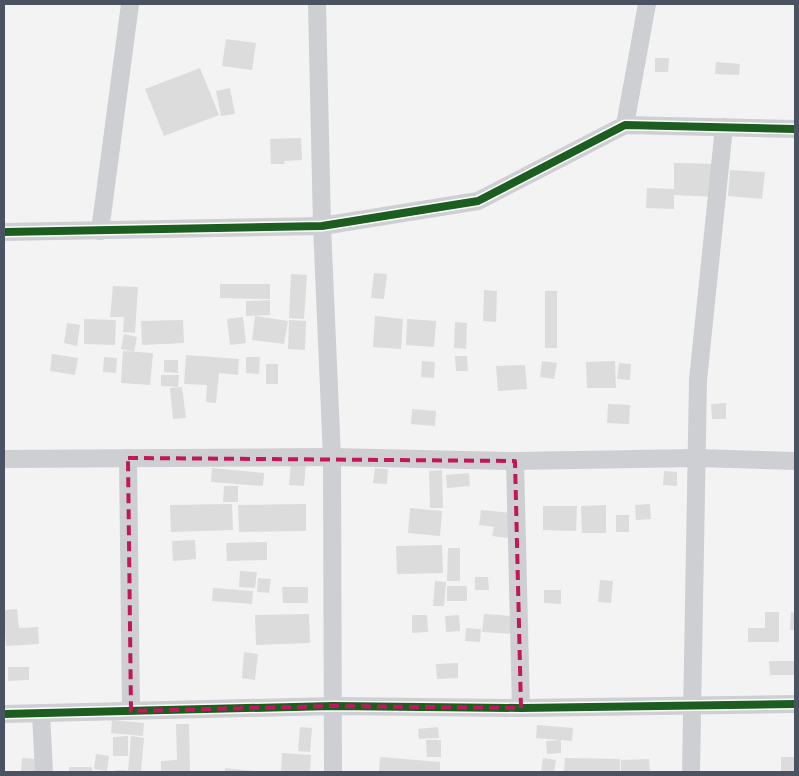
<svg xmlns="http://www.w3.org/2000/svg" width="799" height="776" viewBox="0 0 799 776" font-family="Poppins,sans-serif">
<rect width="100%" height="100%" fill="#f3f3f3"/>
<g fill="#dcdcdd">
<polygon points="226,39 256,43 252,70 222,66"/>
<polygon points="655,58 669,58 668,72 655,72"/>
<polygon points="716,62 740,64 739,75 715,74"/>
<polygon points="200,68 219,115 164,136 145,89"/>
<polygon points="230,88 235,114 221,116 216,91"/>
<polygon points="301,138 302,160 284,161 285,164 271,164 270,139"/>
<polygon points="674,163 719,164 718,197 674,195 674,209 646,208 647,188 674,189"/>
<polygon points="730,170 765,172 762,199 728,196"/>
<polygon points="374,273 387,274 384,299 371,298"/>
<polygon points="291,274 307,275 304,319 289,318"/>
<polygon points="220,284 270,284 270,299 220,298"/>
<polygon points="113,286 138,287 135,333 123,332 124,317 110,317"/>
<polygon points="484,290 497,291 496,322 483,321"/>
<rect x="545" y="291" width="12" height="57"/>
<polygon points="270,300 270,315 246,316 246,301"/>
<polygon points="255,316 288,321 284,344 252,340"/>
<polygon points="375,316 403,319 401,349 373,347"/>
<polygon points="243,317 246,343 230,345 227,319"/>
<polygon points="84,319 116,320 115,345 84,344"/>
<polygon points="407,319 436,321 434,347 406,345"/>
<polygon points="183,320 184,343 142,345 141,321"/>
<polygon points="289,320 306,321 305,350 288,349"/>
<polygon points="455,322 467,323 466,349 454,348"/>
<polygon points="67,323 80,325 77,346 64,343"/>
<polygon points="124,334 137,337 134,352 121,349"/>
<polygon points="123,351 153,353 150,385 121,383"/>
<polygon points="52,354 78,358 75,375 50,371"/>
<polygon points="186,355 239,359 238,375 219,373 216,403 206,402 207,385 184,384"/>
<polygon points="455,356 467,356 468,371 456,371"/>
<polygon points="104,357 117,358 116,373 103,372"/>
<polygon points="246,357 260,357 259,374 246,373"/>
<polygon points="164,360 178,360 178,373 164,372"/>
<polygon points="422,361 435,362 434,378 421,377"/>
<polygon points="542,361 557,363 554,379 540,377"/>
<polygon points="615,361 616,388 587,388 586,362"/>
<polygon points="619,363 631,364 630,380 617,379"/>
<rect x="266" y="364" width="12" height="20"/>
<polygon points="525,365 527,389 498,391 496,366"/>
<polygon points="161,375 179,375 178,387 161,386"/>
<polygon points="182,387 186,418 173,419 170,388"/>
<polygon points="726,403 726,419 712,419 711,404"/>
<polygon points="608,404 630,405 629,424 607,423"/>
<polygon points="412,409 436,411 435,426 411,424"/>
<polygon points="291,462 306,463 304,486 289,485"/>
<polygon points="212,468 264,473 263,486 211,482"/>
<polygon points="375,468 388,469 387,484 373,483"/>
<polygon points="442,470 443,508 430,508 429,471"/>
<polygon points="664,471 677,472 677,486 663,485"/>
<polygon points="469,473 470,486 447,488 446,475"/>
<polygon points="224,486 238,486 238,502 223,502"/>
<polygon points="232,504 233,530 171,532 170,505"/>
<polygon points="306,504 306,531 239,532 238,505"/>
<polygon points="650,504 651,519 636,520 635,505"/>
<polygon points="606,505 606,533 582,533 581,506"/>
<polygon points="543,506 577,506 576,531 543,530"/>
<polygon points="410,508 442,511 440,536 408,533"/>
<polygon points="481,510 512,513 509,538 492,536 494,527 479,525"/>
<rect x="616" y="515" width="13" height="17"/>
<polygon points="195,540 196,559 173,561 172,541"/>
<polygon points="267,542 267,560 227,561 226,543"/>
<polygon points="442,545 443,573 397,574 396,546"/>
<polygon points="448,548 460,548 460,581 447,581"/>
<polygon points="240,571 257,572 255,588 239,587"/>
<polygon points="475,577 488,577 489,590 475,590"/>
<polygon points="258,578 271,579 269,593 257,592"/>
<polygon points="600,580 613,581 611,603 598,602"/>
<polygon points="435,581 446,582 444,606 433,606"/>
<rect x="447" y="586" width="20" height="15"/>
<polygon points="282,587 308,587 308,603 283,603"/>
<polygon points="213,588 253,591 252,604 212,601"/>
<polygon points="544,590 561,590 561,604 544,603"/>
<polygon points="17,609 19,628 38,627 39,644 6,646 4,610"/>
<polygon points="765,612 779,612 779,642 748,642 748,628 765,628"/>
<polygon points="791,612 795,613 795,630 790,630"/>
<polygon points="309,614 310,643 256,645 255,615"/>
<polygon points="484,614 513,616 512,634 482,632"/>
<polygon points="412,615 427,615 428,632 412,633"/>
<polygon points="459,615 460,631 446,632 445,616"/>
<polygon points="466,628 481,629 480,642 465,641"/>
<polygon points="244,652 258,654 255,680 242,678"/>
<polygon points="769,661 795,661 795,675 770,675"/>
<polygon points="458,663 458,678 437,679 436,664"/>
<polygon points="8,667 29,667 29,680 8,681"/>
<polygon points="112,720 144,723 143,736 111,733"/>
<polygon points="176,724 189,724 190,772 161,772 161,761 177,760"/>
<polygon points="537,725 573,728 572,741 536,738"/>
<polygon points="300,727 312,728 310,752 298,751"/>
<polygon points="438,727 439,738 419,739 418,729"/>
<polygon points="128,736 128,756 113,756 113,737"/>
<polygon points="131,736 144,738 141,772 128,772"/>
<polygon points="426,740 441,740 441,757 427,757"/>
<polygon points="561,740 561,753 547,754 546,741"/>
<polygon points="282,753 311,755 310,772 281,772"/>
<polygon points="96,754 109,756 107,771 94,769"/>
<polygon points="380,757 440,762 440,772 379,772"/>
<rect x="781" y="757" width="14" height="15"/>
<polygon points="22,758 36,759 35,772 21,772"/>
<polygon points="543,758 556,760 554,772 541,772"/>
<polygon points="565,758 620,759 620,772 564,772"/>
<polygon points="649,759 650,772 621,772 621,760"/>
<rect x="69" y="767" width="23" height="5"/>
<polygon points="225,768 254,771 254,772 225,772"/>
<rect x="115" y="770" width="12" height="2"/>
</g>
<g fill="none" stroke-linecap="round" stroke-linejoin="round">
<g stroke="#cdcfd2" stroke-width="18">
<polyline points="317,4 322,226 332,457 333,772"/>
<polyline points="625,125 647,4"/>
<polyline points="100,231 130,4"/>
<polyline points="4,232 322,226 478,201 625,125 795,129"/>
<polyline points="128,458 131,711"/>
<polyline points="4,459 332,457 515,461 696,458 795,461"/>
<polyline points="515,461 521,708"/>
<polyline points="41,713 44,772"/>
<polyline points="4,714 333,706 521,708 795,704"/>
<polyline points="691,772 698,380 724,127"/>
</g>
<g stroke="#fff" stroke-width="11">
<g id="cycleway">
<polyline points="4,232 322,226 478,201 625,125 795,129"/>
<polyline points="4,714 333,706 521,708 795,704"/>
</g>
</g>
<use href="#cycleway" stroke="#1b5e20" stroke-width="8"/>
</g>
<path fill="none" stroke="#c2185b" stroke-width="4" stroke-dasharray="10 6" stroke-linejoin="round" d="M128,458L515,461L521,708L333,706L131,711Z"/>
<rect width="799" height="776" fill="none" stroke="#495361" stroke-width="10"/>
</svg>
